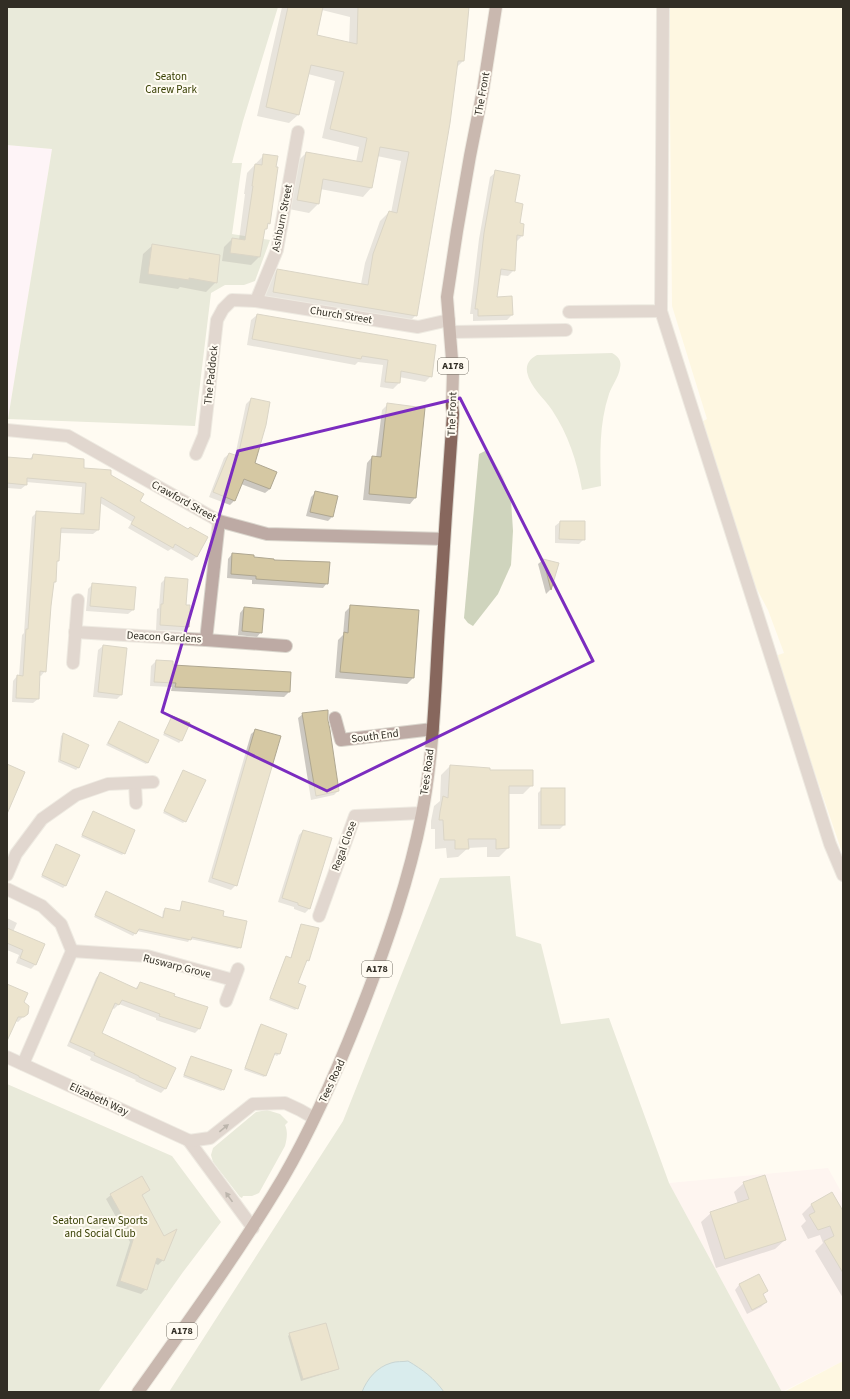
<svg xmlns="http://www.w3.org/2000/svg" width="850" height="1399" viewBox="0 0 850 1399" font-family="'Source Sans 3',sans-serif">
<rect width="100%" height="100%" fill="#fffbf2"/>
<polygon fill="#fdedee" points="828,1168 843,1195 843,1361 782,1392 669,1183"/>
<polygon fill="#fcebfd" points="7,145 52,149 8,419 7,419"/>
<g fill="#cfd4bd">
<polygon points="7,7 278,7 243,121 232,163 242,163 232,234 270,240 255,281 244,285 225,285 211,293 195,426 8,419 52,149 7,145"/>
<path d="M612,353C618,356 622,361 620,368C619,377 612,385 609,394C599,424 600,455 601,486L582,490C577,461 568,434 552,410C544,398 530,387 527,372C526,363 530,359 537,355Z"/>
<polygon points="485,451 491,456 503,477 511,500 513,531 511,565 498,594 473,626 468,623 464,618 479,454"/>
<polygon points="510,876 516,936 541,944 561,1024 609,1018 669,1183 782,1392 169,1392 343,1121 440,878"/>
<polygon points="7,1084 172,1156 221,1222 183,1272 98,1392 7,1392"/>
<path d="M267,1110L280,1114L288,1122L285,1125C288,1132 287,1138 285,1146L259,1193L252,1196H243L242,1198L240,1197L213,1162L211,1155L213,1148L256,1112Z"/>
</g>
<g fill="#fcf2cc">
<polygon points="669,7 843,7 843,855 775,656 784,653 768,610 749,574 701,422 707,419 672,306"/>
<polygon points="843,1361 843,1392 784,1392"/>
</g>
<path fill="#abdae6" stroke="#87a6ac" d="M408,1361C423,1370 434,1378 444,1392H362C367,1379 377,1367 391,1363C396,1361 403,1362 408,1361Z"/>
<g fill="#0003" fill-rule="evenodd">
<path d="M282,7H468L463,61L456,68L416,315L407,324L264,300L269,279L277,270L361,284L365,263L380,221L389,212L391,213L401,161L377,156L371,188L363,197L320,189L318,204L309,213L289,209L297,162L306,153L356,162L359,147L322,138L335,81L308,74L298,115L289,123L257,116ZM322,10L350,17L349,44L316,36Z"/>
<polygon points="264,155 269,223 263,232 259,257 251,265 222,261 224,247 232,239 239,240 245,194 244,194 247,173"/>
<polygon points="496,172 514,203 522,236 516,242 514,270 508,276 499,275 496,298 512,315 507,320 473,321 473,314 470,314 479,239 490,177"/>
<polygon points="153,245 216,282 206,292 180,287 178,289 139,283 143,254"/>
<polygon points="257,315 434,346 431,376 425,382 399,377 399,383 393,389 380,387 383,365 358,362 355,365 247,345 251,320"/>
<polygon points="251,399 254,464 276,473 270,489 265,493 241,484 234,501 230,505 209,497 224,458 229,454 235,456 246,404"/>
<polygon points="387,405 424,409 415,498 410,504 363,500 367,463 372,457 376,458 382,410"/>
<polygon points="33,455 110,476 139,501 197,556 192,561 171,549 168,551 128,528 132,522 100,503 98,530 93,534 60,533 58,561 56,562 55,582 53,583 45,671 41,676 39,675 38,699 33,703 12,702 13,681 17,676 19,676 22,635 24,633 32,517 37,512 80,515 82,487 26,482 26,485 21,489 7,488 7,458 29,460"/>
<polygon points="316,492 332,517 328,521 306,516 311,497"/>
<polygon points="560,522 584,522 584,539 579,544 555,543 555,526"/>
<polygon points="232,554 253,558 327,583 323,588 252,584 252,580 227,578 228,559"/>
<polygon points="543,560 557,564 550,590 546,594 538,564"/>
<polygon points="166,578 185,606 188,627 184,631 156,630 157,609 159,608 161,583"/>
<polygon points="93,584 133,610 128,614 86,611 88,589"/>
<polygon points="351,606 413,678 407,684 335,678 338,640 343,635 345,612"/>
<polygon points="244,608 261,632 257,637 238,635 240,613"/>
<polygon points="103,646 121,695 117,699 93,697 98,650"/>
<polygon points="156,661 172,666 290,673 289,692 284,697 171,691 172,687 150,686 151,666"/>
<polygon points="303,714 338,791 334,795 311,800 298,718"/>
<polygon points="172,717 181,741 179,743 163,735"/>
<polygon points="119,722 148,762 146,764 106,745"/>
<polygon points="256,730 236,885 231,890 208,882 251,734"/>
<polygon points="63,734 78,768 76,770 58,762 61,736"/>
<polygon points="450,766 489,771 532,785 523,794 508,794 508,848 499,857 487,857 487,847 468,848 458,857 447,858 446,848 435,849 435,829 431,829 431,821 434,806 440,801 441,775"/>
<polygon points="183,771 185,821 183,823 163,813"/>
<polygon points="542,789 564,825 560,829 538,829 538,793"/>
<polygon points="93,812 124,853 122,855 81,837"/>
<polygon points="303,831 310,908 305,913 294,909 294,907 278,902 299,835"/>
<polygon points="56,846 65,886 63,888 41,877"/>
<polygon points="105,894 162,918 163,911 165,909 179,912 181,905 183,903 240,947 238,949 190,939 188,942 137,931 133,936 94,917"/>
<polygon points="7,918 17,923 13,932 35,965 31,969 16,963 19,955 7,950"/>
<polygon points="302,925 308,961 305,962 297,984 297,1008 295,1010 269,1000 285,959 287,957 290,959 300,927"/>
<polygon points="100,973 135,989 140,983 173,996 199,1029 195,1033 156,1020 156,1018 119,1004 114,1009 112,1008 101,1034 174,1069 165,1089 161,1093 135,1081 136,1080 90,1060 91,1057 67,1046 96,978"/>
<polygon points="7,985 23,1002 27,1013 18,1022 15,1021 7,1026"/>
<polygon points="261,1025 286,1034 279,1054 277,1056 273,1054 266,1075 264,1077 244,1070 259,1027"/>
<polygon points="191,1057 224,1089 221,1091 183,1077 189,1059"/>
<polygon points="744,1183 785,1240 775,1249 716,1268 701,1222 711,1213 738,1204 734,1192"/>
<polygon points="149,1190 141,1196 163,1260 158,1265 154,1263 146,1289 141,1294 116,1286 130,1242 106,1199 111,1195"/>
<polygon points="832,1194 843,1213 843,1298 815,1251 823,1243 820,1235 808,1239 801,1226 806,1221 802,1214 811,1205"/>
<polygon points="759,1275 767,1291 762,1295 766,1302 761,1307 747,1314 735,1290 739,1285"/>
<polygon points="290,1334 338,1368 336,1370 301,1381 288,1336"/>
</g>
<g fill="#d5c8a3" stroke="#afa791">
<polygon points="288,7 323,7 317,35 357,44 358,7 469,7 464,61 458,61 450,123 417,316 273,292 277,269 368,285 373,254 389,211 397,213 409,152 380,147 372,188 323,179 319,204 297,200 306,152 362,162 367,138 330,129 344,72 311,65 299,115 266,107"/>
<polygon points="263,154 278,156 276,167 278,167 270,224 268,223 267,229 265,229 260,257 230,253 232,238 245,240 253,186 252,186 255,164 262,165"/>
<polygon points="495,170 520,175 515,202 523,204 520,223 524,224 523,236 517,235 515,271 501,269 497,297 512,296 513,315 478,316 478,309 475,309 478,286 484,233"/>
<polygon points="152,244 220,255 217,283 189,278 189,280 148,274"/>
<polygon points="257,314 436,345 432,377 401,371 400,383 385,382 388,360 362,356 361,359 252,339"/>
<polygon points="251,398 270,402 266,425 255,463 277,472 270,489 244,479 235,501 213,492 229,453 238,456"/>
<polygon points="387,403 425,408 416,498 369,494 372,456 381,457"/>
<polygon points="33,454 84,459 84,468 111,470 111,475 144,494 140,501 188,529 190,527 208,537 197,557 175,544 173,548 131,524 135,517 101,497 99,530 61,528 59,561 57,561 56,582 54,582 51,606 46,672 40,671 39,699 16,698 17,675 23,676 26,629 28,629 36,511 84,514 86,483 27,478 27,485 7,483 7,457 32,459"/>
<polygon points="315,491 338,496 333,517 310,512"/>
<polygon points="560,521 585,521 585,540 559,539"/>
<polygon points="232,553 254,555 254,557 274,559 274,560 330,562 328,584 256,579 256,576 231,574"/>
<polygon points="543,559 559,563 551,590"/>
<polygon points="165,577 188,579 186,605 190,605 189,627 160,625 161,604 163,604"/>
<polygon points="92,583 136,587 134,610 90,606"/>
<polygon points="350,605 419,610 414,678 340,672 344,632 348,633"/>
<polygon points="244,607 264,609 262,633 242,631"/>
<polygon points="103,645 127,648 122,695 98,692"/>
<polygon points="156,660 173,661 173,665 291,672 290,692 175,687 176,683 154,682"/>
<polygon points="328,710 328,720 330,730 339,791 316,796 302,713"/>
<polygon points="172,716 190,723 182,741 164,733"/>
<polygon points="119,721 159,740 148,763 108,743"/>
<polygon points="255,729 281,736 237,886 212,878"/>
<polygon points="63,733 89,745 79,768 60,760"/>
<polygon points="7,764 25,772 7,814"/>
<polygon points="450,765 490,768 490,770 533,770 533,786 509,786 509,848 496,849 496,839 468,839 469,849 455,849 455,840 444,840 443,820 439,820 440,812 443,796 448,798"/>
<polygon points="183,770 206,780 186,822 164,811"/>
<rect x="541" y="788" width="24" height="37"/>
<polygon points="93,811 135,830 125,854 82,835"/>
<polygon points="303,830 332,838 310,909 298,905 298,903 282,898"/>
<polygon points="56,844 80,855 66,886 42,875"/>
<polygon points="106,891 163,918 165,908 180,911 182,901 224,911 223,916 247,921 241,948 192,937 191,940 139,929 136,934 95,915"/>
<polygon points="301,924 319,928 309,961 307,960 298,983 306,986 298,1009 270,998 286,956 291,958"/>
<polygon points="7,928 45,944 36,965 20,958 23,950 7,943"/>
<polygon points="100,972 137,989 140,982 175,994 174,996 208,1007 200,1029 159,1016 160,1014 122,1000 119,1005 115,1003 102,1033 176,1068 166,1089 139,1077 139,1076 94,1055 95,1053 70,1042"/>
<polygon points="7,984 28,993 24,1002 29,1006 28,1014 24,1017 18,1017 7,1041"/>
<polygon points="261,1024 287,1034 280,1054 275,1053 266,1076 245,1068"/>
<polygon points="191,1056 232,1070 224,1090 184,1075"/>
<polygon points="765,1175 786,1240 725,1259 710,1212 749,1199 743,1182"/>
<polygon points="142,1176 150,1190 142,1195 164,1236 177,1229 164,1261 157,1258 147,1290 120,1281 134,1237 110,1194"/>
<polygon points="832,1192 843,1211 843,1273 824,1241 834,1236 830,1226 818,1230 809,1215 815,1212 811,1204"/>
<polygon points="759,1274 768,1291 763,1294 767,1302 752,1310 739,1284"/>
<polygon points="326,1323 339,1369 303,1379 289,1333"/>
</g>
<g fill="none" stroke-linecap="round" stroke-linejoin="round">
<g stroke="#dad6cd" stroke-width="14">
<g id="minor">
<polyline points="256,301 277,250 298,132"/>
<polyline points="661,311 792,723 830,844 843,875"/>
<polyline points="569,312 661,311 663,7"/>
<polyline points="451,332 566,330"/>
<polyline points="7,430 68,436 219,521 267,534 444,539"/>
<polyline points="196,454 204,435 217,320 223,309 232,300 256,301 418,327 449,320"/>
<polyline points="75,632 206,640 219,521"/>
<polyline points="206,640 286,646"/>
<polyline points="73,663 78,600"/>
<polyline points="335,718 341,740 433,729"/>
<polyline points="135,783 136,803"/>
<polyline points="7,875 16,854 42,819 76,795 108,784 153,782"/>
<polyline points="7,889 42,906 61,924 72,951 23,1064"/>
<polyline points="319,916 355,816 422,813"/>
<polyline points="72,951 147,956 233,980"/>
<polyline points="226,1001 238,969"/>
<polyline points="7,1057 190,1141 189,1141 253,1228"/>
<polyline points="189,1141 210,1138 253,1104 285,1103 300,1110 314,1118"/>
</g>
</g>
<g stroke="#dad6cd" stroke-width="14">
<path id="major" d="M138,1392C188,1322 239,1252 283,1178C315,1123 340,1064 363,1005C387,943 409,880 422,814C434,752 435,688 439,625C443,555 448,484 453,414L452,405L453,372L447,297L457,231L470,156L483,90L496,7"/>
</g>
<use href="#minor" stroke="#bdaaa4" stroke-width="12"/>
<use href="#major" stroke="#87675d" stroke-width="12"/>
</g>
<defs><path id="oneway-solid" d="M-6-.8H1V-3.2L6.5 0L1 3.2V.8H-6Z"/></defs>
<g fill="#6a6058">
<use href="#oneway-solid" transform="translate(224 1128) rotate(-39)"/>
<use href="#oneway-solid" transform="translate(229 1197) rotate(-126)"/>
</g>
<path d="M0 0H850V1399H0ZM460,398L593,661L327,791L162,712L238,451Z" fill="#fffbf2" fill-opacity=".55" fill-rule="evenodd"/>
<path fill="none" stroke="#7b2cbf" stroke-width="3" stroke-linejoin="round" d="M460,398L593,661L327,791L162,712L238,451Z"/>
<g text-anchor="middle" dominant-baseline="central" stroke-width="4" stroke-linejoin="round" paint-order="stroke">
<g fill="#fffbf2" stroke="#706c62" stroke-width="1">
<rect x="438" y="358" width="30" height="16" rx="3"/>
<rect x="362" y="961" width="30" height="16" rx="3"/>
<rect x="167" y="1323" width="30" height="16" rx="3"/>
</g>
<g font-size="10" font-weight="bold" fill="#322e25">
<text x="453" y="366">A178</text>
<text x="377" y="969">A178</text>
<text x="182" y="1331">A178</text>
</g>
<g font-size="11" fill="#363e00" stroke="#fffbf2">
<text x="171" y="76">Seaton<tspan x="171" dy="13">Carew Park</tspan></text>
<text x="100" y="1220">Seaton Carew Sports<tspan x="100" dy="13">and Social Club</tspan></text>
</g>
<g font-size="11" fill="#322e25" stroke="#fffbf2">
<text transform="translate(482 94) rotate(-80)">The Front</text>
<text transform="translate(282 218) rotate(-79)">Ashburn Street</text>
<text transform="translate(341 315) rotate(9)">Church Street</text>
<text transform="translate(211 375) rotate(-84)">The Paddock</text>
<text transform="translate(452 414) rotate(-88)">The Front</text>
<text transform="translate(184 501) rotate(29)">Crawford Street</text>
<text transform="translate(164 637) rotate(3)">Deacon Gardens</text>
<text transform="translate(375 736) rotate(-7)">South End</text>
<text transform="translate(427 772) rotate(-82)">Tees Road</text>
<text transform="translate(344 846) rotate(-70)">Regal Close</text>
<text transform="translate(177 966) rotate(14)">Ruswarp Grove</text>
<text transform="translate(332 1081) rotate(-65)">Tees Road</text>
<text transform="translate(99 1099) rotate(25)">Elizabeth Way</text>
</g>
</g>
<rect width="850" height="1399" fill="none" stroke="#322e25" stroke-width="16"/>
</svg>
